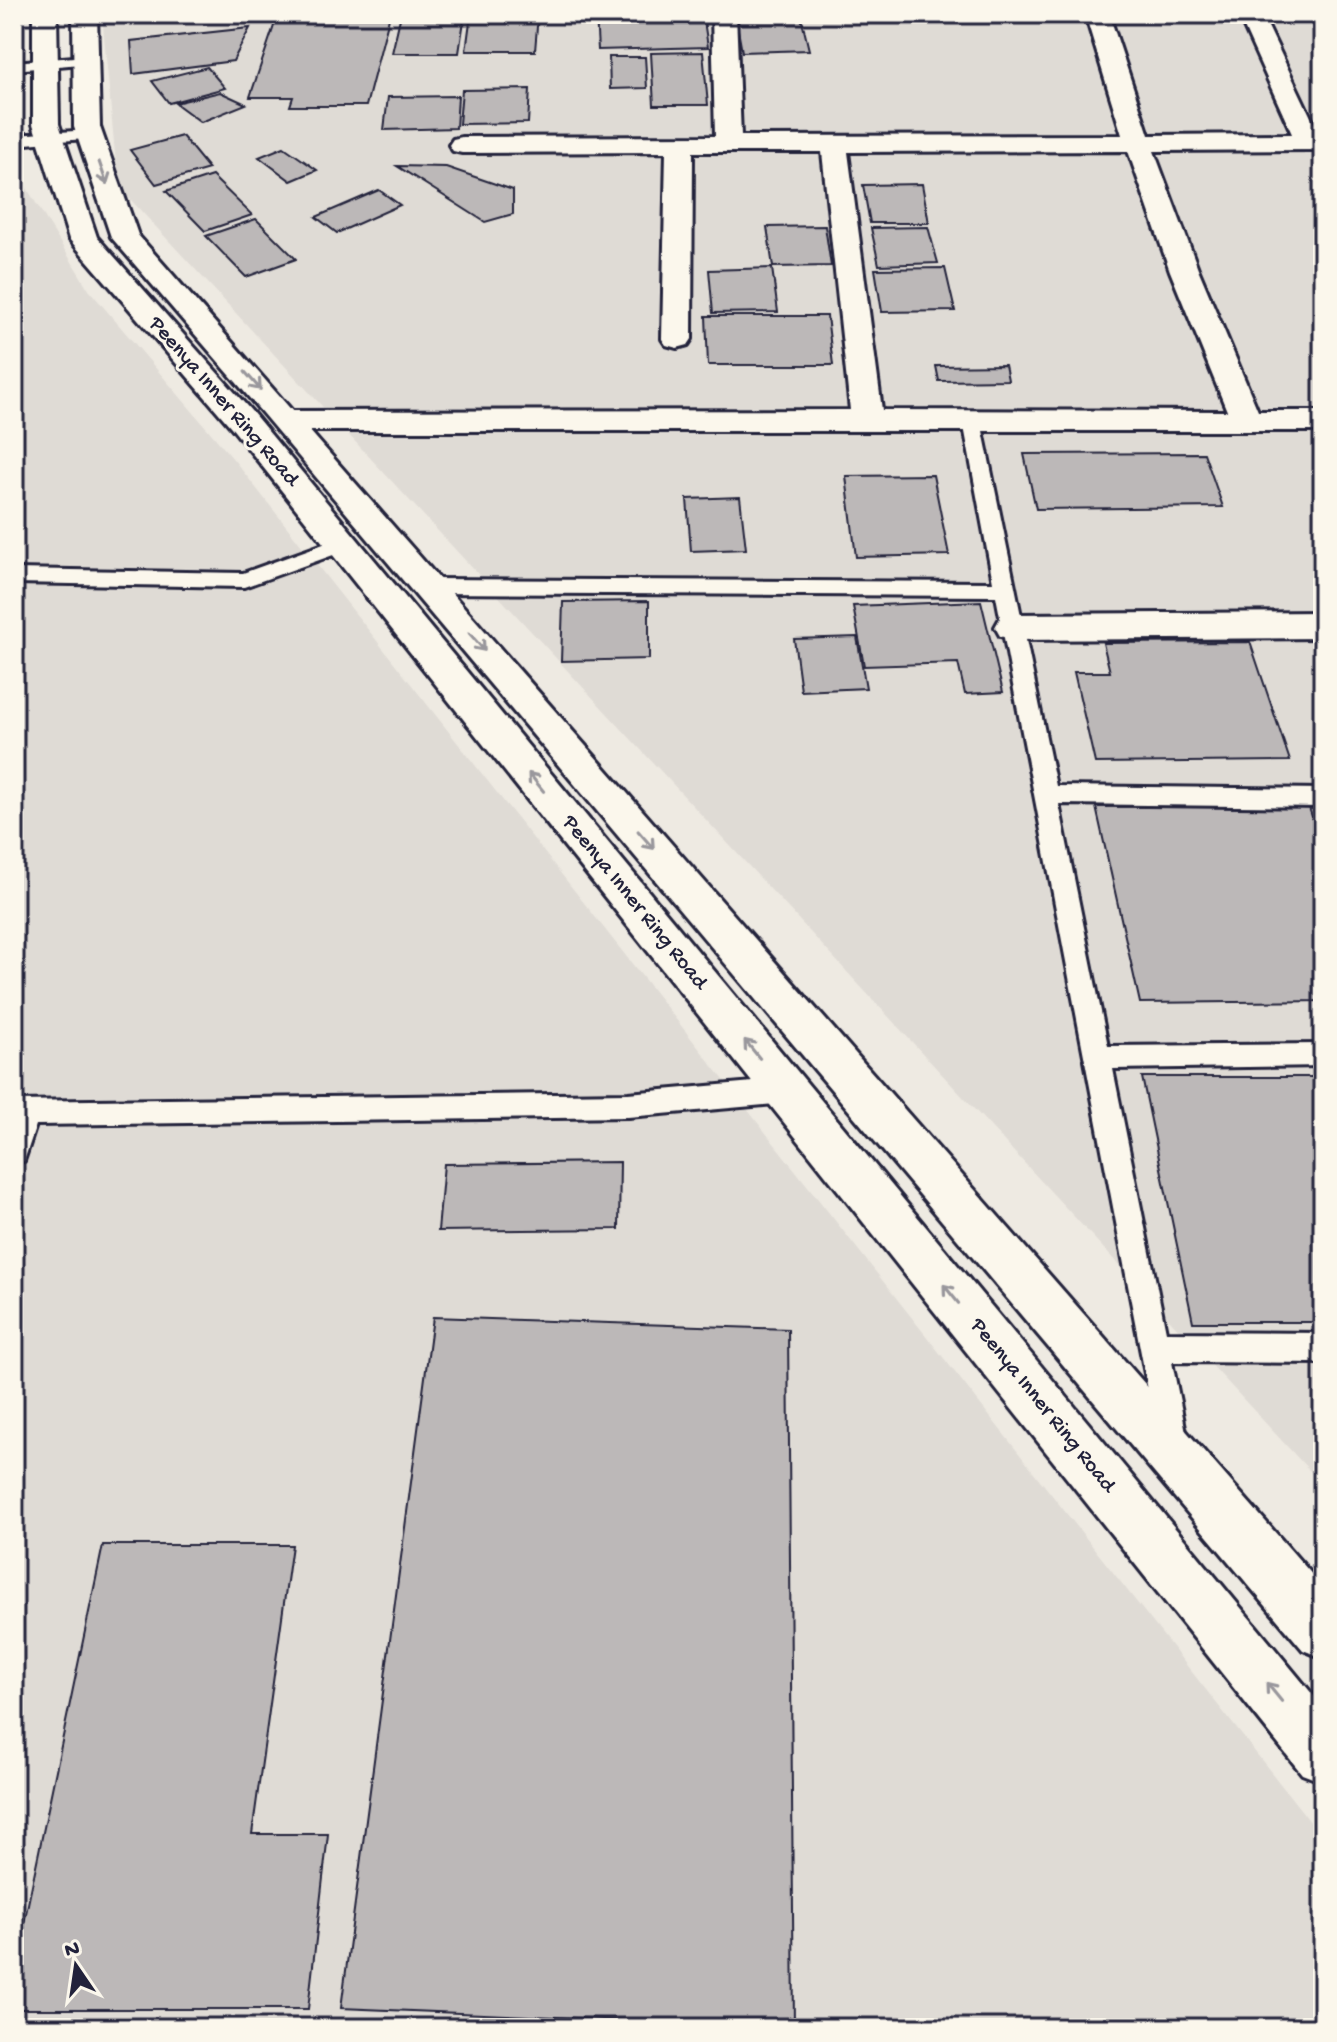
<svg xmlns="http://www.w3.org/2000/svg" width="1337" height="2042" viewBox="0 0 1337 2042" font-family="'Gochi Hand',sans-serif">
<rect width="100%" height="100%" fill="#eeeae2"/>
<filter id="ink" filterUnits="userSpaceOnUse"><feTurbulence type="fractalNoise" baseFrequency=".0125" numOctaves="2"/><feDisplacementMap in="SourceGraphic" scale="16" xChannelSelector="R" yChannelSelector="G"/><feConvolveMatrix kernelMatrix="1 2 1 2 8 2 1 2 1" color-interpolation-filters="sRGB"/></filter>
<g filter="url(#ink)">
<g fill="#dfdbd5">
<polygon points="102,14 1323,14 1323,1485 118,186"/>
<polygon points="14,167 89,290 234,460 1323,1838 1323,2028 14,2028"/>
</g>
<g fill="#bcb8b8" stroke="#22223b" stroke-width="2">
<polygon points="278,14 390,14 366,106 290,106 293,97 250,97"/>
<polygon points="401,14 465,14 459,53 392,53"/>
<polygon points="471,14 538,14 535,51 466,51"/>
<polygon points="596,14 703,14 708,47 598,50"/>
<polygon points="801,17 809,50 742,52 736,19"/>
<polygon points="250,28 233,61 133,74 131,41"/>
<polygon points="703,52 708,105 654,105 651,53"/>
<polygon points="609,57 645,57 647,88 610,89"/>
<polygon points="207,67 225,88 169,103 152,81"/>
<polygon points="530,89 528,123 459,124 462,90"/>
<polygon points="220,92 246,104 201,122 175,103"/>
<polygon points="458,96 456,128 384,130 388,97"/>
<polygon points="182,136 209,169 156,184 130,150"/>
<polygon points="284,147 317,170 291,181 259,157"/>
<polygon points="397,166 446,167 513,190 513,214 485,222"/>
<polygon points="212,176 252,215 205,231 166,191"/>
<polygon points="922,184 929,223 870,223 863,185"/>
<polygon points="379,190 400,205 337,233 316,217"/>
<polygon points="256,219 296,259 246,277 206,236"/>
<polygon points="825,226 831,266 773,267 767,227"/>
<polygon points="928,227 938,263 879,265 871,228"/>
<polygon points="772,268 778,312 713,313 709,270"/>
<polygon points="945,268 955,311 882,312 875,269"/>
<polygon points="706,316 827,316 833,365 708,365"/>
<polygon points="1005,365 1008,380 939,381 936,366"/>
<polygon points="1204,453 1223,507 1036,509 1024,454"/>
<polygon points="933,475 949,555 856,557 846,476"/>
<polygon points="740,497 746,549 691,551 687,499"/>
<polygon points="649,601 649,659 561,661 563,602"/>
<polygon points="981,601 1003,692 965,694 958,663 864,666 853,606"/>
<polygon points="857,637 866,688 801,691 794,639"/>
<polygon points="1250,642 1290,761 1095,763 1074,672 1110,672 1103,643"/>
<polygon points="1308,805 1323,849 1323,1001 1140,1003 1096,807"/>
<polygon points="1142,1077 1323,1077 1323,1322 1193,1322"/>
<polygon points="620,1162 619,1229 438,1231 444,1164"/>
<polygon points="433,1317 788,1329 794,2027 341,2008"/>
<polygon points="103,1545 292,1545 252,1834 328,1834 308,2009 14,2009 14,1971"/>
</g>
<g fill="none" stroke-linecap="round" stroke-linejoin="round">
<g stroke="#22223b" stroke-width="6">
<g id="service">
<polygon points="86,56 91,57 91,63 14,70 14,62"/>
<polygon points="90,130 96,132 96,138 14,145 14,135"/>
<polygon points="972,415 981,421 1056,786 1323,789 1323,807 1059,804 1108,1046 1323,1044 1323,1066 1113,1069 1166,1332 1323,1333 1323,1363 1172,1362 1188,1442 1184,1453 1173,1457 1162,1453 1158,1442 996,596 428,593 421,591 418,586 421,581 428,579 993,582 963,421"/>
<polygon points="343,537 353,544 350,549 244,587 14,583 14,569 243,573"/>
<polygon points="786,1079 795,1083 799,1091 795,1099 786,1103 628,1117 36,1125 24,1161 14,1164 14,1101 628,1093"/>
</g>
</g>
<g stroke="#22223b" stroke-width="6">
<g id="minor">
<path d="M712,14H736L741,136L1122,135L1085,14H1109L1149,135L1292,134L1238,14H1262L1319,134H1323V150L1154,151L1199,271L1258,411H1323V431H287L276,428L271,421L276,414L287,411L850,410L822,152H693L692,339L688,345L677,348L666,345L662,339L666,152L462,153L453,151L449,145L453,139L462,137L715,136ZM1128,151L1170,271L1227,411L882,410L848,152Z"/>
<polygon points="1323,612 1323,638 1013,640 1000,636 995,627 1000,618 1013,614"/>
</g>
</g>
<g stroke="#22223b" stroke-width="6">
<g id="secondary">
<polygon points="33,14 57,14 59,124 97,237 253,413 1323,1707 1323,1782 1302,1774 231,427 69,239 33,124"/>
<polygon points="73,14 97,14 100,127 138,235 1323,1587 1323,1658 1303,1650 236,382 111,237 74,127"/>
</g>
</g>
<use href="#service" fill="#fbf7ec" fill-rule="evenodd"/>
<use href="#minor" fill="#fbf7ec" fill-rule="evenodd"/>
<use href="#secondary" fill="#fbf7ec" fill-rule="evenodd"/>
</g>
<defs><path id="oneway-shaft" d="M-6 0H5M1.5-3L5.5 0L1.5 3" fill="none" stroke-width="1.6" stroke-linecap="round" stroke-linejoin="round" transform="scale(2)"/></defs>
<g stroke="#99979c">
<use href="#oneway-shaft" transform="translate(103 173) rotate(71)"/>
<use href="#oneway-shaft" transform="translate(253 381) rotate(49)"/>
<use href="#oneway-shaft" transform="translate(477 642) rotate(49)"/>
<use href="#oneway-shaft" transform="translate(536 782) rotate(-129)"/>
<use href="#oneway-shaft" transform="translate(646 840) rotate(49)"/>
<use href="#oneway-shaft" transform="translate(752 1049) rotate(-129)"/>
<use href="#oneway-shaft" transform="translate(951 1294) rotate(-129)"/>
<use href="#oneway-shaft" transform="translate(1274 1692) rotate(-129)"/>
</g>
</g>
<g text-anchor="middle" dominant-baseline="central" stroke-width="6" stroke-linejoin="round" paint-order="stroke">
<g font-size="22" fill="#22223b" stroke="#fbf7ec">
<text transform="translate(223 402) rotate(49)">Peenya Inner Ring Road</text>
<text transform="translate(634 903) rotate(51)">Peenya Inner Ring Road</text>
<text transform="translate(1042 1406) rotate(51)">Peenya Inner Ring Road</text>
</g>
</g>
<rect width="1337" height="2042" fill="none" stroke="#fbf7ec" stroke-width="48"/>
<rect x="24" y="24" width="1289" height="1994" fill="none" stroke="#22223b" stroke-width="3" filter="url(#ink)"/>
<g transform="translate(76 1966) rotate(347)" stroke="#fbf7ec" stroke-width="6" paint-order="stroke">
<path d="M0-6L14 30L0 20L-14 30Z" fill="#22223b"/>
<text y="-12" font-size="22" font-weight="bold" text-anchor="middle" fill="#22223b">N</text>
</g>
</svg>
